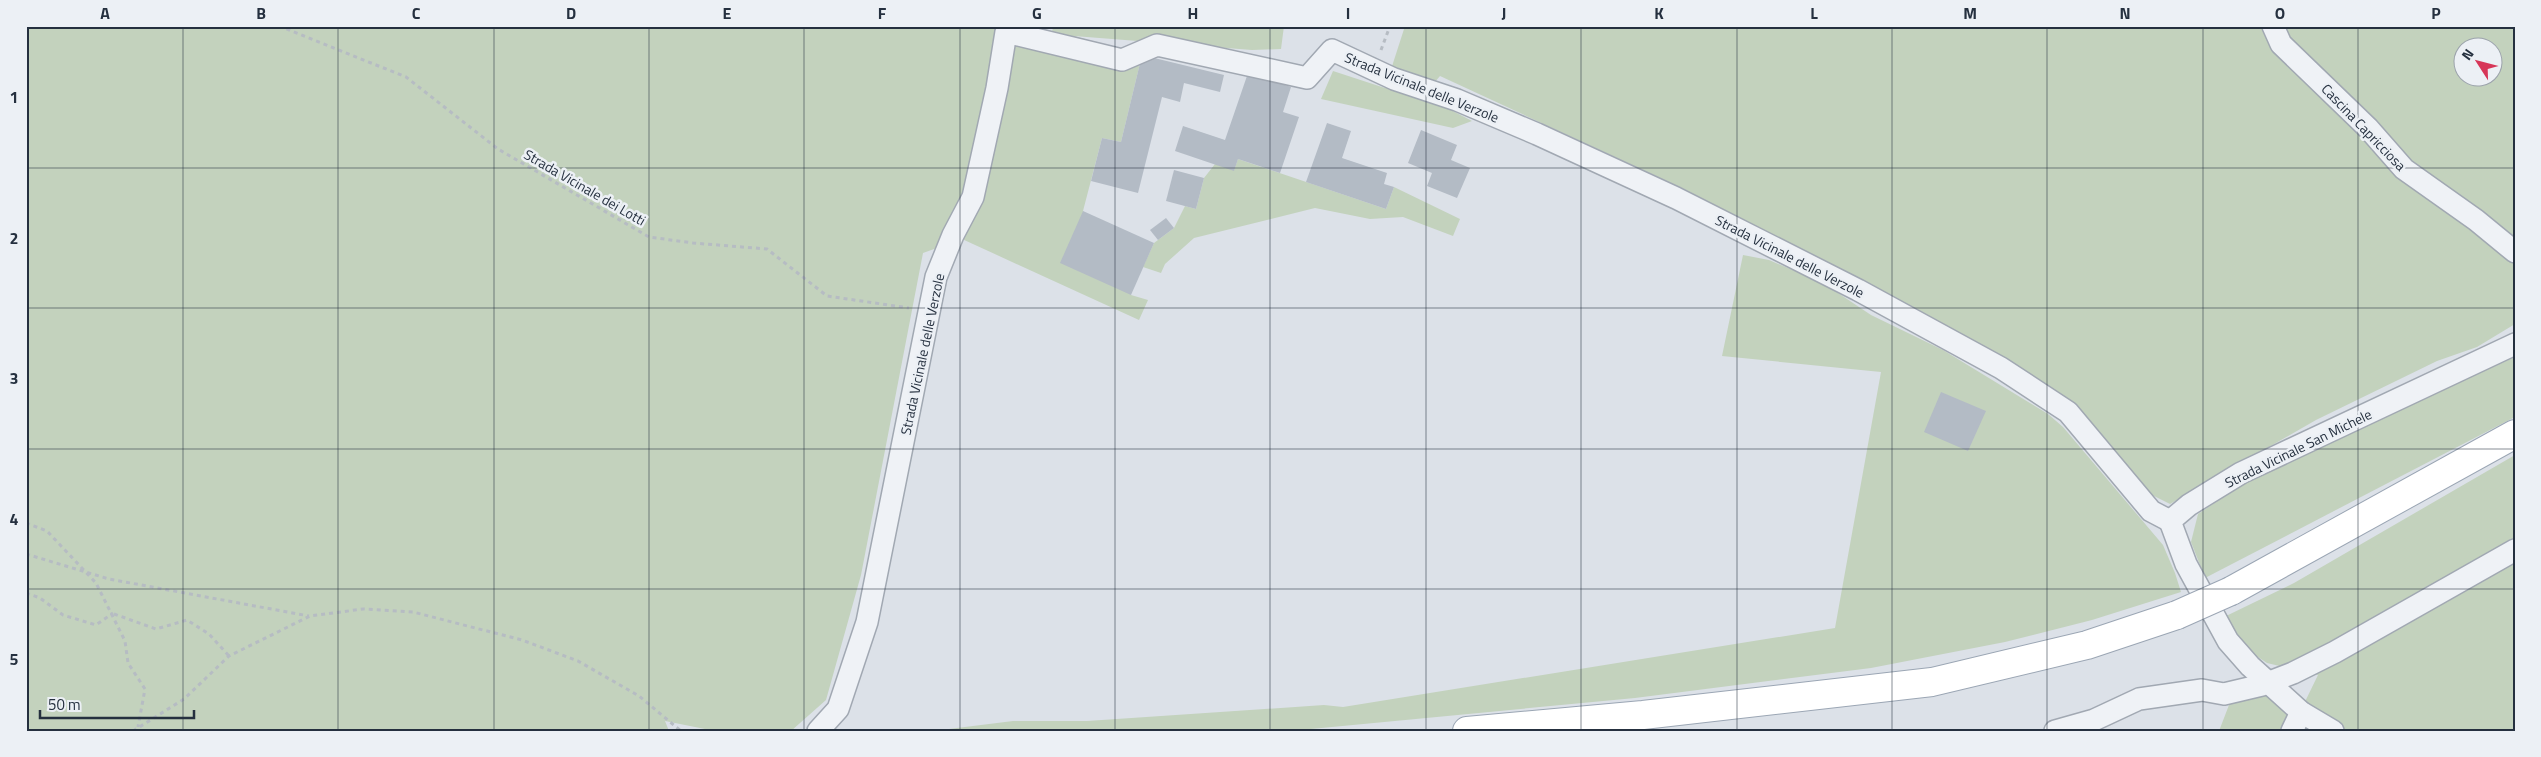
<svg xmlns="http://www.w3.org/2000/svg" width="2541" height="757" viewBox="0 0 2541 757" font-family="'Titillium Web',sans-serif">
<rect width="100%" height="100%" fill="#dce1e8"/>
<g fill="#c3d2bd" fill-rule="evenodd">
<polygon points="26,26 1035,26 1052,31 1054,26 1284,26 1281,49 1252,50 1074,36 1142,55 1121,142 1102,138 1083,211 1131,295 1148,300 1139,320 962,239 923,253 861,575 826,700 791,731 715,731 665,721 669,731 26,731"/>
<path d="M1405,26H2515V324L2477,347L2437,361L2316,420L2170,504L2152,495L2113,455L1865,283L1682,188L1440,76L1428,90L1451,110L1472,121L1453,128L1321,99L1333,71L1385,88ZM2464,48H2494V78H2464Z"/>
<polygon points="1238,159 1386,209 1394,187 1460,219 1453,236 1403,217 1370,219 1315,208 1194,238 1165,264 1161,273 1143,267 1154,243 1174,228 1185,206 1196,209 1204,178 1215,164 1234,170"/>
<polygon points="1743,255 1769,260 1823,283 1871,315 1943,350 2048,414 2063,427 2163,545 2175,573 2181,592 2092,620 2005,642 1871,668 1635,698 1290,731 933,731 1013,721 1087,721 1324,705 1343,707 1835,628 1881,372 1722,356"/>
<polygon points="2515,357 2515,417 2205,578 2191,542 2198,514 2246,482 2321,443"/>
<polygon points="2515,455 2515,731 2219,731 2234,692 2262,685 2298,716 2318,675 2267,663 2246,649 2224,617 2294,583"/>
</g>
<g fill="#b3bbc5">
<polygon points="1142,55 1224,75 1220,92 1184,83 1180,102 1162,97 1138,193 1091,181 1102,138 1121,142"/>
<polygon points="1248,73 1291,87 1283,112 1299,117 1280,173 1238,159 1234,171 1175,151 1183,126 1225,140"/>
<polygon points="1327,123 1351,131 1342,158 1387,173 1384,184 1394,187 1386,209 1306,182"/>
<polygon points="1421,130 1457,145 1451,160 1470,168 1457,198 1427,186 1432,173 1408,163"/>
<polygon points="1174,170 1204,178 1196,209 1166,201"/>
<polygon points="1083,211 1154,243 1131,295 1060,263"/>
<polygon points="1166,218 1174,228 1158,240 1150,230"/>
<polygon points="1941,392 1986,411 1968,451 1924,432"/>
</g>
<g fill="none" stroke-linecap="round" stroke-linejoin="round">
<g stroke="#a1a8b2" stroke-width="24">
<g id="minor">
<polyline points="2273,26 2281,44 2368,128 2404,169 2476,220 2515,252"/>
<polyline points="818,731 838,709 867,622 936,277 953,235 973,197 997,88 1006,32 1122,60 1157,45 1307,78 1332,50 1394,79 1457,100 1537,134 1676,198 1858,290 2001,368 2068,412 2151,511 2170,521"/>
<polyline points="2055,731 2094,720 2139,699 2202,690 2224,694 2262,685 2293,673 2335,652 2515,550"/>
<polyline points="2292,731 2301,712"/>
<polyline points="2333,731 2301,712 2250,666 2228,641 2186,564 2170,521 2189,505 2241,473 2515,344"/>
</g>
</g>
<g stroke="#9ba6b4" stroke-width="30">
<g id="major">
<polyline points="2231,591 2515,434"/>
<polyline points="1467,731 1643,715 1932,682 2087,645 2177,615"/>
</g>
</g>
<g stroke="#b6bcc3" stroke-width="3" stroke-dasharray="4 4" stroke-linecap="butt">
<polyline points="279,26 406,77 498,149 649,237 693,243 767,249 827,296 909,308"/>
<polyline points="1381,50 1390,26"/>
<polyline points="26,523 47,531 96,583 125,641 128,663 145,689 138,727"/>
<polyline points="26,554 109,579 309,616"/>
<polyline points="26,593 40,598 63,615 96,625 113,613"/>
<polyline points="114,614 156,629 187,620 209,634 229,656"/>
<polyline points="133,731 184,699 229,656 310,616 363,609 413,612 522,640 578,661 639,696 681,731"/>
</g>
<use href="#minor" stroke="#eff2f6" stroke-width="21"/>
<use href="#major" stroke="#fff" stroke-width="28"/>
<g stroke="#9ba6b4" stroke-width="30" stroke-linecap="butt">
<polyline id="major-bridge" points="2177,615 2231,591"/>
</g>
<use href="#major-bridge" stroke="#fff" stroke-width="28"/>
</g>
<path fill="none" stroke="#25303f" stroke-width="1" stroke-opacity="0.55" d="M183,26V731M338,26V731M494,26V731M649,26V731M804,26V731M960,26V731M1115,26V731M1270,26V731M1426,26V731M1581,26V731M1737,26V731M1892,26V731M2047,26V731M2203,26V731M2358,26V731M26,168H2515M26,308H2515M26,449H2515M26,589H2515"/>
<g text-anchor="middle" dominant-baseline="central" stroke-width="5" stroke-linejoin="round" paint-order="stroke">
<g font-size="14" fill="#25303f" stroke="#ecf0f5">
<text transform="translate(1422 87) rotate(22)">Strada Vicinale delle Verzole</text>
<text transform="translate(2364 127) rotate(46)">Cascina Capricciosa</text>
<text transform="translate(585 187) rotate(30)">Strada Vicinale dei Lotti</text>
<text transform="translate(1790 256) rotate(27)">Strada Vicinale delle Verzole</text>
<text transform="translate(922 354) rotate(-78)">Strada Vicinale delle Verzole</text>
<text transform="translate(2298 448) rotate(-26)">Strada Vicinale San Michele</text>
</g>
</g>
<rect width="2541" height="757" fill="none" stroke="#ecf0f5" stroke-width="55"/>
<g transform="translate(2478 62) rotate(306)"><circle r="24" fill="#ecf0f5" stroke="#9ca3ac"/>
<path d="M0-4L9 19L0 12L-9 19Z" fill="#d73658"/>
<text y="-8" font-size="14" font-weight="bold" text-anchor="middle" fill="#25303f">N</text>
</g>
<path d="M40 710v8h154v-8" fill="none" stroke="#25303f" stroke-width="2.5"/>
<text x="48" y="710" font-size="15" fill="#25303f" stroke="#ecf0f5" stroke-width="4" paint-order="stroke">50 m</text>
<rect x="28" y="28" width="2486" height="702" fill="none" stroke="#25303f" stroke-width="2"/>
<g font-size="16" text-anchor="middle" font-weight="bold" fill="#25303f">
<text x="105" y="19">A</text>
<text x="261" y="19">B</text>
<text x="416" y="19">C</text>
<text x="571" y="19">D</text>
<text x="727" y="19">E</text>
<text x="882" y="19">F</text>
<text x="1037" y="19">G</text>
<text x="1193" y="19">H</text>
<text x="1348" y="19">I</text>
<text x="1504" y="19">J</text>
<text x="1659" y="19">K</text>
<text x="1814" y="19">L</text>
<text x="1970" y="19">M</text>
<text x="2125" y="19">N</text>
<text x="2280" y="19">O</text>
<text x="2436" y="19">P</text>
<text x="14" y="103">1</text>
<text x="14" y="244">2</text>
<text x="14" y="384">3</text>
<text x="14" y="525">4</text>
<text x="14" y="665">5</text>
</g>
</svg>
